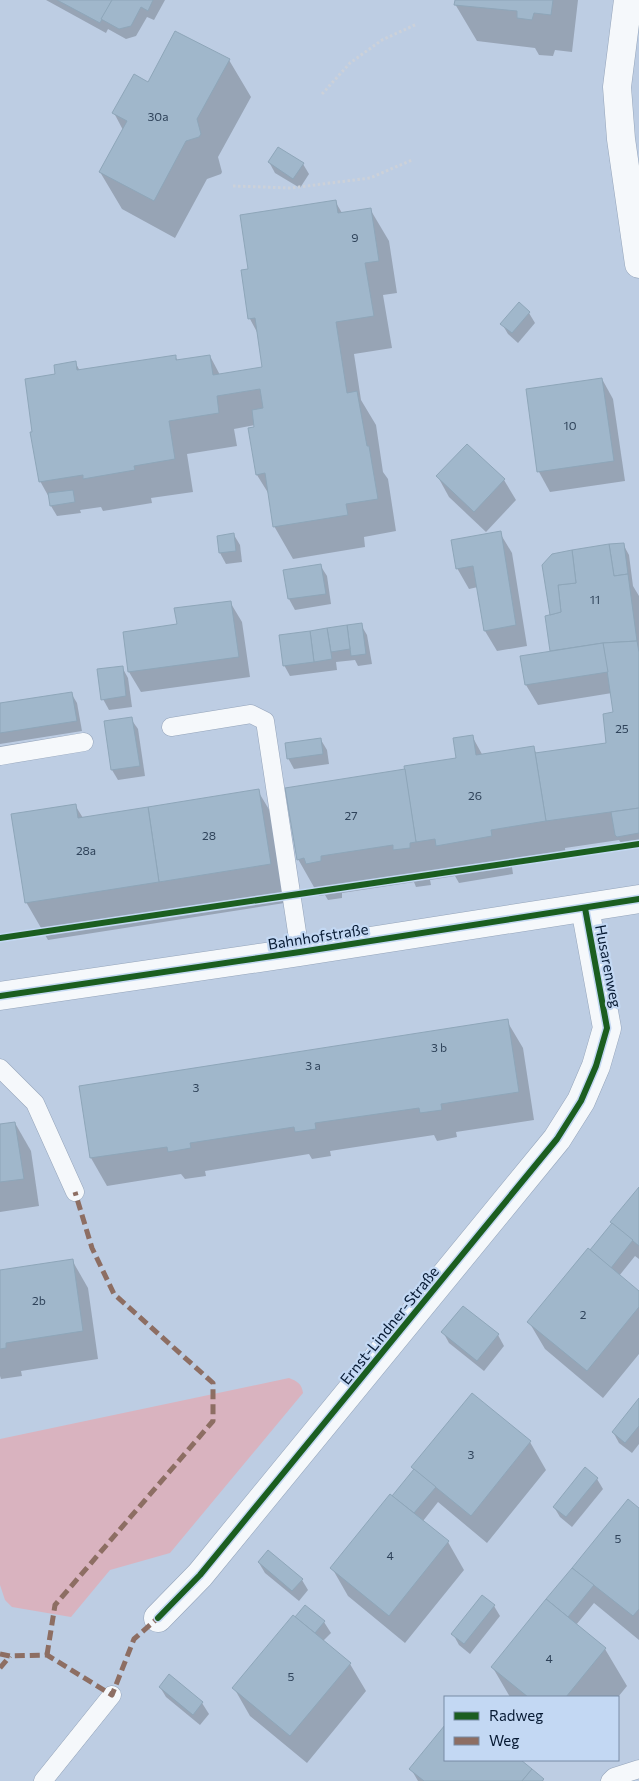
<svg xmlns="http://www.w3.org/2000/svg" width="639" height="1781" viewBox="0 0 639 1781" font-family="Commissioner,sans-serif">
<rect width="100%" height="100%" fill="#bdcde3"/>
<path fill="#d9b3bf" d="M289,1378C297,1381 302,1384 303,1393L170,1553L110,1570L71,1617L12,1607L5,1600L0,1585V1439Z"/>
<g fill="#0003">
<polygon points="46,0 165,0 154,20 147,17 136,36 126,39 108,29 106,33"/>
<polygon points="456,0 578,0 572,52 555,50 553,56 539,55 535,48 477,41 455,4"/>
<polygon points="229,60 251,97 218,157 222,172 221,174 207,179 175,238 122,209 100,172 123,130 114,113 149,83"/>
<polygon points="269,162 303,164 309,174 300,188 275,173"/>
<polygon points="335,201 342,213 370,209 389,241 397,293 383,295 392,348 354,354 361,400 376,425 383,472 388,479 396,531 364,537 365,547 293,559 274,526 270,496 257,475 255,425 234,429 237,446 187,454 193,492 151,498 152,503 103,511 101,507 80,510 81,513 57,516 51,506 50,499 40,481 57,375 75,362 80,371 175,356 178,361 210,356 220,375 264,368 258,334 250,319 249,270"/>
<polygon points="529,313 535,323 518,343 508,334 502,324"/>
<polygon points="602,379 613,399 625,481 550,492 539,472"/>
<polygon points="467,445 504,480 516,500 486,532 449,497 438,477"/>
<polygon points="500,533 512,553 527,646 497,651 485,631 478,587 469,589 457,568"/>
<polygon points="234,535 240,545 242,562 226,564 220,553 218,537"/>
<polygon points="623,544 629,555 633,586 639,596 639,844 624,847 619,840 565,848 566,858 512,867 513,874 459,883 455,876 430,880 431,885 416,887 414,882 342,893 342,898 328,900 325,895 319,896 298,859 406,770 458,759 472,736 483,756 533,748 537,754 608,744 614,713 612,693 538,705 526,685 553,652 552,616"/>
<polygon points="320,565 327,576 331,604 295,610 289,599 285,571"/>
<polygon points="230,602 242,622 250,677 141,692 129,672 124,633 178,625"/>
<polygon points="361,625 367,635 372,664 358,666 355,660 336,662 337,670 290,676 284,665 280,636"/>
<polygon points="122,667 128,678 132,707 109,710 103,699"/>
<polygon points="71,693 77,703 82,731 0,744 0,705"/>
<polygon points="131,719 138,729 145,776 118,780 112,770"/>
<polygon points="321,740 327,750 329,764 294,769 288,758"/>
<polygon points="258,791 280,828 291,902 48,940 26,902 75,805 83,818"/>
<polygon points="507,1021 523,1048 534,1120 456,1132 457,1137 437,1141 434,1135 330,1151 331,1156 312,1159 309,1154 205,1171 206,1176 185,1179 181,1174 107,1186 91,1158 80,1087"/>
<polygon points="15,1123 31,1151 39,1206 0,1212 0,1125"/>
<polygon points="639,1189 639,1259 635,1256 619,1276 639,1292 639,1354 603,1398 545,1349 529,1322 590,1252"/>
<polygon points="72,1260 88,1288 98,1359 21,1371 22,1376 1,1379 0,1376 0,1271"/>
<polygon points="443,1332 498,1335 504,1346 484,1371 449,1343"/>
<polygon points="472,1395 530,1442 546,1470 487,1543 438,1502 423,1521 448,1542 464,1570 405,1643 348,1596 332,1568 414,1471 413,1468"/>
<polygon points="639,1400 639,1444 632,1453 619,1443 613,1432"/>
<polygon points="597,1479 603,1489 572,1527 560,1517 554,1507"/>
<polygon points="639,1510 639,1640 594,1603 576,1625 605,1649 627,1686 618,1697 510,1697 493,1668"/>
<polygon points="259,1563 302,1580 308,1590 299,1601 265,1573"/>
<polygon points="494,1606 500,1616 470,1654 459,1645 453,1634"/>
<polygon points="306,1607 324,1622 331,1633 323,1641 350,1664 366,1691 307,1763 250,1716 234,1688 300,1622"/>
<polygon points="169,1676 202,1703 209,1714 200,1725 166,1697 160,1687"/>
<polygon points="445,1727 445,1760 519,1760 544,1781 418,1781 411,1769"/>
</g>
<g fill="#a0b7cb" stroke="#8ea6b9">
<polygon points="57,0 112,0 100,23"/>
<polygon points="112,0 153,0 148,11 141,7 131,26 119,29 101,19"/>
<polygon points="455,0 553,0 551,15 534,13 532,20 517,18 517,11 454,5"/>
<polygon points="175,31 230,59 197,119 201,134 199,137 186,141 154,201 99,172 127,121 112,113 134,74 148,82"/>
<polygon points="278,147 304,163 293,179 268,162"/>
<polygon points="336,200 338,213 371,208 379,261 365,263 374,316 336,322 347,393 357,391 367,446 369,446 378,499 346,504 348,515 273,527 265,473 256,475 248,428 254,427 252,410 263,408 260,389 217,396 219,413 169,421 175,459 134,466 135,470 83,479 83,475 39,482 30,432 32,432 25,379 55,374 54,365 76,361 77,370 176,355 176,360 210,355 213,375 262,367 255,318 248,319 241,270 248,269 240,215"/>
<polygon points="519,302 530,312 512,333 500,324"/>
<polygon points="602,378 614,461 537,472 526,389"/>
<polygon points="467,444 505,479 474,512 436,476"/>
<polygon points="73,490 75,502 50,506 48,493"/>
<polygon points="501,531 516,625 484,631 473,566 456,569 451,540"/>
<polygon points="234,533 236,551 219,553 217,536"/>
<polygon points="624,543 628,574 614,576 609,544"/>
<polygon points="609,544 614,576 628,574 637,641 603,643 550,651 545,616 561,612 558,585 576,583 572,550"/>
<polygon points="572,550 576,583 558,585 561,612 550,615 542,565 552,554"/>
<polygon points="321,564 326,594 288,599 283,570"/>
<polygon points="231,601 239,657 128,672 123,632 177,624 174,608"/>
<polygon points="362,623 366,654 351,656 347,625"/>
<polygon points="347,625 350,649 331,652 327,628"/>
<polygon points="327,628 332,659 314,662 310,631"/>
<polygon points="310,631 314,662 283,666 279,635"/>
<polygon points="637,641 639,652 639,808 546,821 535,753 606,743 603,714 613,712 603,643"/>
<polygon points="603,643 608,672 525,685 520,656"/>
<polygon points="123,666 126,696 101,700 97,669"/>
<polygon points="72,692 77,721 0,733 0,703"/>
<polygon points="132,717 140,766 111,770 104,721"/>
<polygon points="473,735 476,755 534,746 546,821 491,830 492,836 436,846 435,839 416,842 404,766 456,758 453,738"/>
<polygon points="321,738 323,754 287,759 285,743"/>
<polygon points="405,769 416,842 410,843 410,848 393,850 393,845 321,856 321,861 306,864 304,858 297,860 285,788"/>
<polygon points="259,789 271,864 159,882 148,807"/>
<polygon points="76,804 78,818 148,807 159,882 25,903 11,814"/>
<polygon points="639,808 639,833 617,837 615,835 611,812"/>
<polygon points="508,1019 519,1092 441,1104 442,1110 420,1113 419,1108 315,1123 316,1129 295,1132 294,1127 190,1143 191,1148 168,1152 167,1147 90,1158 79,1086"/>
<polygon points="15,1122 24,1179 0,1182 0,1124"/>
<polygon points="639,1187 639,1246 610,1222"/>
<polygon points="612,1223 633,1240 611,1268 590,1250"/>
<polygon points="588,1248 639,1291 639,1307 587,1371 527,1322"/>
<polygon points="73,1259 83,1331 6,1343 6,1348 0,1349 0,1270"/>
<polygon points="463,1306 499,1334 477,1361 441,1332"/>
<polygon points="472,1393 531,1441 471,1516 411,1467"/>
<polygon points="639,1398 639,1426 625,1443 612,1432"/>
<polygon points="585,1467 598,1478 566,1517 553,1507"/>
<polygon points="414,1469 436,1487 414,1513 392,1496"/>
<polygon points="390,1494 449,1541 389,1616 330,1568"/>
<polygon points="628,1499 639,1508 639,1609 633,1616 572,1568"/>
<polygon points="268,1550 303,1579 292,1591 258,1562"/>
<polygon points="572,1568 594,1585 568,1617 546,1599"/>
<polygon points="482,1595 495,1605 464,1644 451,1634"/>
<polygon points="546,1599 606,1648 566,1697 528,1697 491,1667"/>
<polygon points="305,1605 325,1621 315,1633 295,1617"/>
<polygon points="293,1615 351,1663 290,1736 232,1688"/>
<polygon points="169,1674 203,1702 193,1715 159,1687"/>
<polygon points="445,1725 445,1760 521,1760 532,1769 522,1781 424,1781 409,1769"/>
<polygon points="532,1769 544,1779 542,1781 522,1781"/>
</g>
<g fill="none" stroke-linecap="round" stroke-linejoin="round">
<g stroke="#94a4ba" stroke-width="19">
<g id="service">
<polyline points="171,727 251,714 265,721 300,952"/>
<polyline points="0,756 84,742"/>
<polyline points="0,1068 35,1103 75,1192"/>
<polyline points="43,1781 112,1695"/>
<polyline points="610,1781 614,1777 639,1769"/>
</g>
</g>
<g stroke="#94a4ba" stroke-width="29">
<g id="minor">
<polyline points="628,0 617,87 621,139 639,264"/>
<polyline points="0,996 300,952 639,899"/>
<polyline points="158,1618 200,1575 557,1139 581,1101 596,1066 607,1028 585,908"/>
</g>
</g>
<g stroke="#ccd1d9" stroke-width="3" stroke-dasharray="2.5 2.5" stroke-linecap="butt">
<polyline points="322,94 350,63 382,40 417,24"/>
<polyline points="233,186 291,188 370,178 412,160"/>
</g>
<use href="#service" stroke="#f5f8fb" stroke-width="18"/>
<use href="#minor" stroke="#f5f8fb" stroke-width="28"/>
<g stroke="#8d6e63" stroke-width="5" stroke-dasharray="10 5" stroke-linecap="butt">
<polyline points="0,1654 10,1656 47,1655 112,1695 134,1639 158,1618"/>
<polyline points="47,1655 55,1605 213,1421 213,1383 114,1294 92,1248 75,1192"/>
<polyline points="0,1668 10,1656"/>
</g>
<g stroke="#c3d8f3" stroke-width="9">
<g id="cycleway">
<polyline points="0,938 639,844"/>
<polyline points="0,996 300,952 639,899"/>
<polyline points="158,1618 200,1575 557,1139 581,1101 596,1066 607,1028 585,908"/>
</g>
</g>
<use href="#cycleway" stroke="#1b5e20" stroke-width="6"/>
</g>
<g text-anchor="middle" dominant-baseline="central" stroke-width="4.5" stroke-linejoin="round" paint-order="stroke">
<g font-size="12" fill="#2f435a">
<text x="158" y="116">30a</text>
<text x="355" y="237">9</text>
<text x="570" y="425">10</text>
<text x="595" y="599">11</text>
<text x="622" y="728">25</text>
<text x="475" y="795">26</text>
<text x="351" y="815">27</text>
<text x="209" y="835">28</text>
<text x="86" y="850">28a</text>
<text x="439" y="1047">3 b</text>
<text x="313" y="1065">3 a</text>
<text x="196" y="1087">3</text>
<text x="39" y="1300">2b</text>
<text x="583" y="1314">2</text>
<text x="471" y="1454">3</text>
<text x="618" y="1538">5</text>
<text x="390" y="1555">4</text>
<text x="549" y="1658">4</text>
<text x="291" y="1676">5</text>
</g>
<g font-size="15" fill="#071a33" stroke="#c3d8f3">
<text transform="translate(318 936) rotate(-9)">Bahnhofstraße</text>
<text transform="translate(609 966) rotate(79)">Husarenweg</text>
<text transform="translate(389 1325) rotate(-51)">Ernst-Lindner-Straße</text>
</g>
</g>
<rect x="444" y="1696" width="175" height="65" fill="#c3d8f3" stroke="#788ca6"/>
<rect x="454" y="1712" width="25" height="8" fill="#1b5e20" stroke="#788ca6"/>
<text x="489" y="1721" font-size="15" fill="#071a33">Radweg</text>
<rect x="454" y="1737" width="25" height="8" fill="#8d6e63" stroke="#788ca6"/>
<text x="489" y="1746" font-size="15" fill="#071a33">Weg</text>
</svg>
